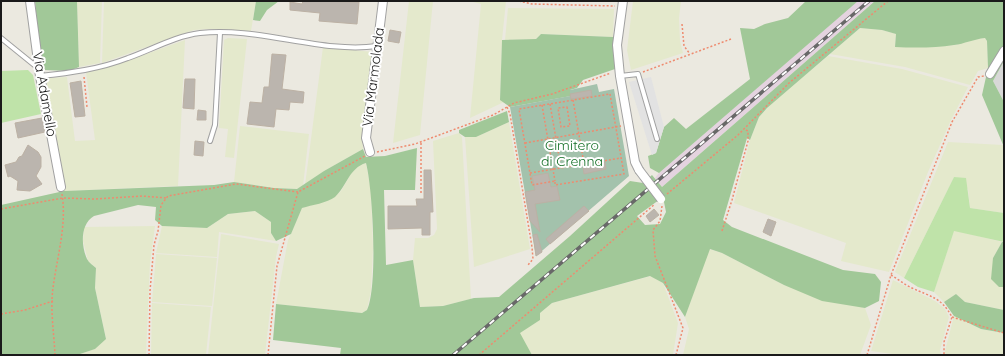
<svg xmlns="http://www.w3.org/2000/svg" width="1005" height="356" viewBox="0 0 1005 356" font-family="Quicksand,sans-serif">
<rect width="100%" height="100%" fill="#ebe9e0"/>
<polygon fill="#d8d8d7" points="1004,61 1004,102 993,81"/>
<polygon fill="#e4d3df" points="857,1 875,1 662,187 655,178 659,173"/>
<g fill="#e4e9cc">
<polygon points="77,1 102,1 100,63 79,67"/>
<polygon points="104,1 256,1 251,31 211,29 194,30 102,63"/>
<polygon points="409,1 433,1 420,135 393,143"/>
<polygon points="469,1 506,1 502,40 500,99 504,102 470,118 481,4"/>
<polygon points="633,1 681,1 679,18 680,41 683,53 631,70 627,50"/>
<polygon points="508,8 614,9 613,37 541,34 536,39 505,40"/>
<polygon points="860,28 882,30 896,34 895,47 956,45 969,40 985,38 987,41 988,68 978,71 970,85 905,67 830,54"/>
<polygon points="228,38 247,39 234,158 225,157 228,129 219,128 224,40"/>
<polygon points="185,40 178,186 64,191 46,78 67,77 75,141 95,140 86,72 121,63"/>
<polygon points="323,47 373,52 362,137 363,149 324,171 305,185"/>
<polygon points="828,56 902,69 968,87 951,120 928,172 889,272 841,261 846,243 734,203 750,140 759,117 775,100"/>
<polygon points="509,122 530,249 474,267 465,137 476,137"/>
<polygon points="240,126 309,134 303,186 297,189 274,188 234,182"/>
<polygon points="459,133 462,137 471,299 443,306 420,307 413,260 415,238 428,238 434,235 437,229 433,141"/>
<polygon points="948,142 1003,145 1004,213 970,208 968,189 954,177 904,278 895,272"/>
<polygon points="366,163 371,191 373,249 371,291 367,310 362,313 276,304 288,240 302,208 333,198 341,191 352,172 360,165"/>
<polygon points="255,211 271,222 271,233 276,241 219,232 217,257 156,253 162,226 207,228 228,214"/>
<polygon points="155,226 150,263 146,355 77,355 95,349 106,338 95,288 96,268 88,261 83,241 84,227"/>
<polygon points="954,230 1002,242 993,258 999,287 1004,287 1004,310 965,302 956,294 944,302 934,292"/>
<polygon points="221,234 279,244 276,257 265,355 208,355"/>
<polygon points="709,249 722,253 784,285 865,308 871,325 860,355 683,355 689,329 685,317"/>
<polygon points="156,254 217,258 212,306 152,302"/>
<polygon points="651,276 663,283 678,323 673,355 532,355 519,333 540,320 540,313 552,303"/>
<polygon points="893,280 935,301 945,309 949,317 940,350 941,355 900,355 871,351"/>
<polygon points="152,303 211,307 206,355 151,355"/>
<polygon points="954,316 981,329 1004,333 1004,355 944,355"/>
</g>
<g fill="#bfe3a9">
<polygon points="28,70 33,75 41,114 1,123 1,71"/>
<polygon points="954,177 966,178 970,208 1004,213 1004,242 954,231 934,292 918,287 904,278"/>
</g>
<g fill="#a1c898" fill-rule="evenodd">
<polygon points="35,1 77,1 79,67 69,71 45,70 41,64"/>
<polygon points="256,1 279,1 267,10 260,21 253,20"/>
<polygon points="806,1 858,1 659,173 650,168 648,156 656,153 664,127 674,118 686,129 750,79 740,28 754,29 765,24 788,18"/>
<path d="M875,1H1004V61L993,81L1004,102V147L982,95L988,68L987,41L985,38C974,39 964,44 954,45C935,48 915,48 895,47L896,34L882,30L860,28L767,108L759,117L750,140L747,138L723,220L732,227L843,270L875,274L881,282L879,301L865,308L822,301L784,285L722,253L710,249L685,317L663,283L650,276L552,303L540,313V320L520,333L532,355H340L341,348L273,340L276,304L362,313L367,310C378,287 373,190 366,163C349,168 347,186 335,197C327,203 312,205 302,208L291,234L276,241L271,233V222L255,211L228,214L207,228L162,226L155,220L156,207L138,205L94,216C80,224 81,246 87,259C89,263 93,265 96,268L95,288L106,339L95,349L77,355H1V205L64,191L214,185L234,182L274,188L297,189L324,171L363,149L366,157L385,156L417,148L415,190H384L386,265L413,260L420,307L443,306L474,298L499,297L570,236L630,181L643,183L652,175L662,187ZM663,197L666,212L660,224L645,225L637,216Z"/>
<polygon points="541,34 613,37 615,69 583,80 577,88 570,90 571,96 510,107 500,100 502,40 536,39"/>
<polygon points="507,111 509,122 476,137 465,137 459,133 459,130"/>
<polygon points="1002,242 1004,242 1004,287 999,287 991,279 993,258"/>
<polygon points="956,294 965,302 1004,310 1004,333 981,329 954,316 944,302"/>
</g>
<polygon fill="#a3c2ac" points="597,84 599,92 614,89 629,176 536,256 510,107 570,96 570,90"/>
<polygon fill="#e2e2e2" points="651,77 664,127 656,153 652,155 629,82"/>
<g fill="#bbb5ae" stroke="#bcb1a4">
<polygon points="303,1 359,2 357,24 319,21 320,13 290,10 290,2 302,4"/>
<polygon points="390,30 401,32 399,43 388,41"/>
<polygon points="272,54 286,55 282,89 304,92 303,103 290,102 289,110 276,109 274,127 247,124 250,102 262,103 264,87 269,87"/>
<polygon points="185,79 195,79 194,109 183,108"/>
<polygon points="81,81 85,116 75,117 70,83"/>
<polygon points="591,90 592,96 571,99 570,94"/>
<polygon points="198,110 206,111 206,120 197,120"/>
<polygon points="42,118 45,132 18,138 15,123"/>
<polygon points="195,141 204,142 203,156 194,155"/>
<polygon points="28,145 38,152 41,157 41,167 36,176 42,184 30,191 17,190 18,181 10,176 8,177 5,165 16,162 19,157 22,156"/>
<polygon points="605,162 606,169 584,174 583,167"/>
<polygon points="424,170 431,170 433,212 430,212 430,235 422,235 422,228 388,229 388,206 417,206 416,199 424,199"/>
<polygon points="548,173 551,187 557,186 560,200 535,204 540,232 530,221 525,192 535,190 532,176"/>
<polygon points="584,206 589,211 550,244 546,239"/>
<polygon points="654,209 659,215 650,222 646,216"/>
<polygon points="768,219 776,222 771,236 763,232"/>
<polygon points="537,234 542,252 536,256 533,235"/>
</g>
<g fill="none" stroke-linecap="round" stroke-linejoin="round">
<g stroke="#a1a1a1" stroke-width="6">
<g id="service">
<polyline points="1,38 38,68"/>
<path d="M40,76C70,73 100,69 128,58C151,50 175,36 200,33C258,26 321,54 377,46"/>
<polyline points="620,76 638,74 657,139"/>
<polyline points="210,141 215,125 220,33"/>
</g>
</g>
<g stroke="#a1a1a1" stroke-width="10">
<g id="minor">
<polyline points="30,1 40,76 61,187"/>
<polyline points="623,1 617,45 620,76 635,162 639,170"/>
<polyline points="990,74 1004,51"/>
<polyline points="370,152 366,138 383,1"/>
</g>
</g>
<g stroke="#ee8b6f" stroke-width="1.5" stroke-dasharray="2 2" stroke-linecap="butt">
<polyline points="519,1 532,4 615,6"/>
<polyline points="682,24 684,46 690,54"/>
<polyline points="643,72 731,39"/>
<polyline points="84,77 87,107"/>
<polygon points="610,94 624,174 555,185 555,181 532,185 519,109"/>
<polyline points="573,100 584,164"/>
<polyline points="550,104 561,168"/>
<polyline points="542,105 555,181"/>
<polyline points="507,107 510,114 532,247 533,259 528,265"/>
<polygon points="567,107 570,126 561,127 558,108"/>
<polyline points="525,143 621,126"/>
<polyline points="377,152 415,144 493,115 514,103 552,94 611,73"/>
<polyline points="530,173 621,158"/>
<polyline points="421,193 421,141"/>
<polyline points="667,194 738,135 789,83 888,1"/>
<polyline points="662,206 660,221 653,230 655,256 683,328 676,355"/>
<polyline points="1,209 63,198 95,199 142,196 167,198"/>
<polyline points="722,231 732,200 748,141 748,131 744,129"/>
<path d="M891,275C898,279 905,285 912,288C931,297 941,297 952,317L944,342V355"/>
<polyline points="1,314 25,310 53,301"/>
<polyline points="952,317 1004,333"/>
<path d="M55,355C54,333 50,309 53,288C57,257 67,225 62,194"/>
<polyline points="149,355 150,291 154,245 158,231 161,205 168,196 236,184 298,192"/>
<polyline points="268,355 277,266 298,192 365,156"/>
<polyline points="479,355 655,204"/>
<polyline points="867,355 891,275 952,122 978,77 984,76"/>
</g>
<use href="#service" stroke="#fff" stroke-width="4"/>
<use href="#minor" stroke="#fff" stroke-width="8"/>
<g stroke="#686868" stroke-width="3.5">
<polyline id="rail" points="453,355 869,1"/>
</g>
<use href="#rail" stroke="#fff" stroke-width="2" stroke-dasharray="6" stroke-linecap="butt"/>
<g stroke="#a1a1a1" stroke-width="10" stroke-linecap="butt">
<polyline id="minor-bridge" points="639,170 661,199"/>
</g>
<use href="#minor-bridge" stroke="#fff" stroke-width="8"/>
</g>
<g text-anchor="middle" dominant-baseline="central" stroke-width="4" stroke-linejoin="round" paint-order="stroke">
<g font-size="14" fill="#1a1a1a" stroke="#fff">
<text transform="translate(373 77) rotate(-83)">Via Marmolada</text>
<text transform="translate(45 94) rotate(80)">Via Adamello</text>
</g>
<g font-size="14" fill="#136e25" stroke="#fff">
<text x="572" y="145">Cimitero<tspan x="572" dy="16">di Crenna</tspan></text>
</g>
</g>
<rect width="1005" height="356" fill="none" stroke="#1a1a1a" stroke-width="4"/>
</svg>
